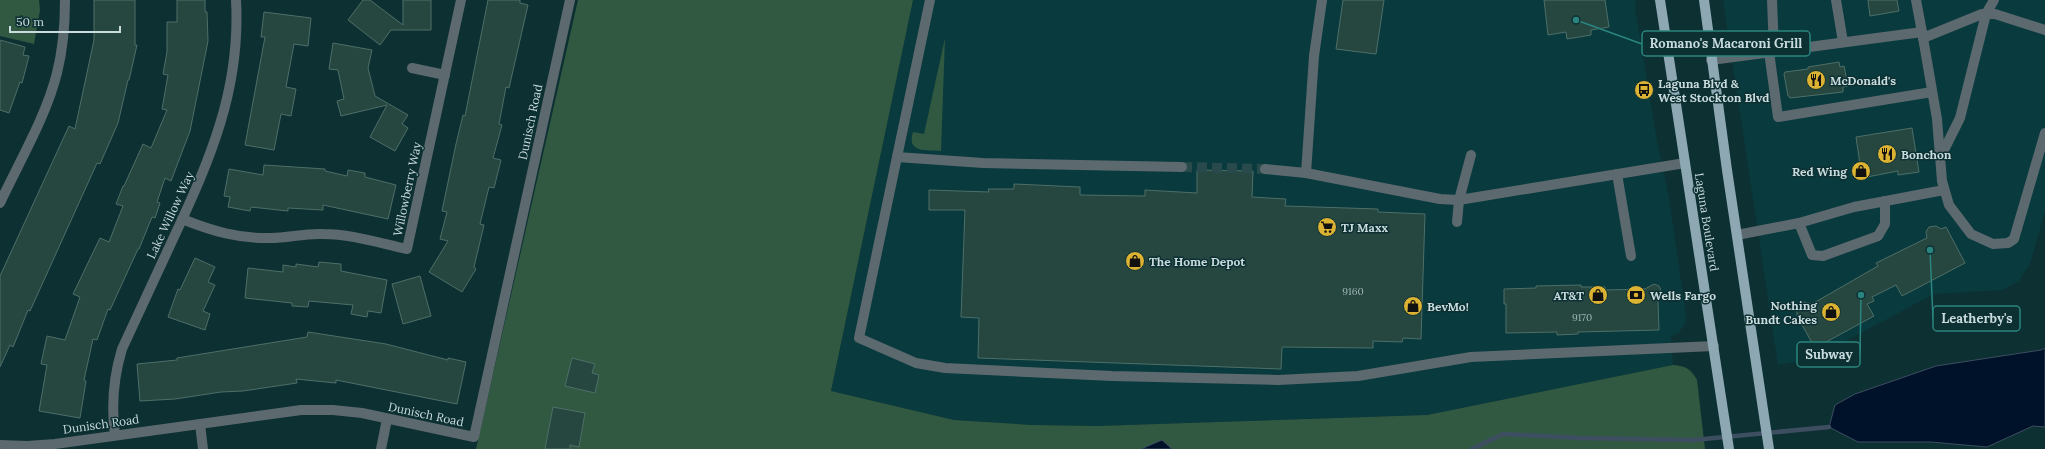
<svg xmlns="http://www.w3.org/2000/svg" width="2045" height="449" viewBox="0 0 2045 449" font-family="Lora,serif">
<rect width="100%" height="100%" fill="#0d3033"/>
<g fill="#093a3e">
<polygon points="913,0 1636,0 1635,7 1657,141 1669,198 1686,315 1685,323 1679,333 1671,336 1673,365 1427,415 1097,426 1032,425 954,420 831,391"/>
<polygon points="1723,0 2045,0 2045,211 2030,264 2019,281 2003,290 1934,294 1812,359 1778,365"/>
</g>
<g fill="#315942">
<polygon points="0,0 39,0 40,10 34,44 0,36"/>
<path d="M578,0H913L831,391L954,420L1032,425L1097,426L1427,415L1673,365C1686,366 1691,369 1697,380L1705,449H476Z"/>
<path d="M945,38L941,151C927,150 906,153 913,132L924,134Z"/>
</g>
<g fill="#00122a" stroke="#3c4e60">
<polygon points="2045,348 2045,427 2033,426 1987,447 1931,442 1858,442 1829,427 1835,405 1855,394 1936,366 2041,350"/>
<polygon points="1162,440 1172,449 1141,449"/>
</g>
<g fill="none" stroke-linecap="round" stroke-linejoin="round">
<polyline stroke="#3c4e60" stroke-width="4.5" points="1472,449 1503,434 1579,438 1693,440 1829,427"/>
</g>
<g fill="#264640" stroke="#4e6f68">
<polygon points="94,0 135,0 135,45 137,45 129,80 128,80 118,123 100,164 97,163 30,311 28,310 13,347 10,345 0,367 0,276 69,126 75,129 94,40"/>
<polygon points="177,0 205,0 205,12 207,12 208,41 190,131 171,181 165,178 157,202 160,203 155,218 152,217 139,249 138,249 110,310 108,309 97,340 93,339 84,380 86,381 80,418 39,411 47,365 41,364 47,336 65,340 80,297 73,294 100,238 109,242 123,206 116,204 123,186 124,186 143,144 151,148 167,110 162,109 168,75 163,74 167,52 167,22 177,22"/>
<polygon points="363,0 370,0 403,25 403,0 431,0 431,30 391,30 380,45 348,20"/>
<polygon points="488,0 520,0 520,3 528,5 509,88 506,87 499,124 502,125 493,158 501,160 494,188 489,187 480,224 484,225 474,267 476,269 462,292 429,272 448,241 440,239 447,212 442,211 456,144 463,115 465,116"/>
<polygon points="1343,0 1384,0 1376,54 1336,49"/>
<polygon points="1544,0 1605,0 1609,27 1591,30 1591,35 1567,39 1566,32 1548,35"/>
<polygon points="1868,0 1897,0 1899,11 1870,16"/>
<polygon points="264,12 311,18 308,46 294,44 286,87 296,89 291,116 281,114 274,150 245,145 265,37 261,37"/>
<polygon points="0,40 25,47 23,55 29,56 22,83 20,82 9,113 0,110"/>
<polygon points="333,43 372,50 368,68 375,96 408,115 402,124 408,128 395,151 370,137 387,105 341,116 337,101 344,99 338,70 329,69"/>
<polygon points="1839,62 1840,67 1844,66 1848,86 1843,87 1843,92 1790,98 1789,96 1788,96 1784,74 1785,72 1808,69 1808,67"/>
<polygon points="1912,128 1919,172 1898,175 1898,171 1862,178 1856,137"/>
<polygon points="264,165 325,169 325,171 347,176 348,170 365,173 365,177 396,185 388,219 323,205 323,210 288,208 288,211 251,207 250,211 228,207 230,197 224,196 229,169 263,175"/>
<polygon points="1197,170 1253,171 1252,197 1286,199 1285,206 1378,209 1378,212 1425,214 1421,339 1403,338 1402,342 1373,341 1373,348 1282,347 1281,369 978,358 979,318 961,317 965,210 929,210 929,190 989,192 988,189 1014,189 1014,184 1080,187 1080,195 1145,196 1145,190 1197,193"/>
<polygon points="1936,226 1941,229 1946,227 1965,263 1902,296 1896,285 1872,297 1874,301 1867,304 1874,316 1815,348 1797,316 1797,308 1804,302 1812,304 1878,266 1876,263 1927,238 1926,232 1929,227"/>
<polygon points="195,258 215,267 208,282 215,285 203,311 210,314 205,330 168,317 178,289 180,290"/>
<polygon points="319,262 341,264 341,271 387,280 381,313 368,311 367,317 351,314 353,305 309,301 308,307 292,306 292,303 245,298 248,268 283,272 283,265 296,267 296,264 318,267"/>
<polygon points="420,276 431,316 403,324 392,284"/>
<polygon points="1654,284 1659,286 1661,291 1658,301 1659,330 1578,332 1578,334 1557,335 1557,332 1506,333 1506,304 1504,304 1504,289 1536,288 1536,286 1581,285 1581,287 1605,287 1605,290 1645,289"/>
<polygon points="308,332 386,344 448,360 448,358 466,362 457,404 336,380 336,383 296,379 297,383 243,391 221,392 175,399 140,401 137,364 177,360 177,358 307,337"/>
<polygon points="572,358 595,364 592,373 599,375 595,393 565,386"/>
<polygon points="553,407 585,413 579,447 570,445 570,449 545,449"/>
</g>
<g fill="none" stroke-linecap="round" stroke-linejoin="round">
<polyline stroke="#294a4c" stroke-width="10" stroke-dasharray="10 5" stroke-linecap="butt" points="1182,167 1265,169"/>
<g stroke="#5c696f" stroke-width="10">
<polyline points="930,0 897,157 983,163 1182,167"/>
<polyline points="1772,0 1774,51"/>
<polyline points="1836,0 1843,42"/>
<polyline points="1922,32 1937,119 1942,181 1949,205 1971,234 1993,244 2008,243 2014,239 2045,133"/>
<polyline points="1923,38 1982,14 1995,14 2045,30"/>
<polyline points="1769,52 1778,117 1932,92"/>
<polyline points="1711,60 1922,32 1916,0"/>
<polyline points="412,68 445,75"/>
<polyline points="897,157 859,338 916,363 945,368 1112,376 1278,380 1358,376 1471,357 1714,346"/>
<polyline points="1940,158 1960,118 1986,14 1994,0"/>
<polyline points="1265,169 1306,173 1440,199 1459,200 1685,163"/>
<polyline points="1306,173 1314,56 1322,0"/>
<polyline points="1617,174 1631,256"/>
<path d="M0,203C19,162 46,117 57,73C63,49 65,25 65,0"/>
<path d="M182,219C212,231 239,239 271,238C288,238 305,233 323,234C351,234 379,243 407,249L461,0"/>
<polyline points="1457,222 1459,200 1471,155"/>
<polyline points="1799,223 1812,255 1823,256 1878,236 1885,224 1885,201"/>
<polyline points="1737,235 1799,223 1854,207 1944,190"/>
<polyline points="200,424 203,449"/>
<path d="M115,435C111,405 113,379 122,349C139,312 156,276 173,239C210,160 241,89 236,0"/>
<polyline points="0,445 27,446 55,444 301,410 333,410 362,413 474,437 570,0"/>
<polyline points="381,449 387,419"/>
</g>
<g stroke="#8da8b3" stroke-width="10">
<polyline points="1660,0 1729,449"/>
<polyline points="1704,0 1727,170 1769,449"/>
</g>
</g>
<defs>
<g id="restaurant-disc" transform="scale(1)"><circle r="9.5" fill="#dcb233" stroke="#0d3033"/><path d="M-5-6h1v4h1v-4h1v4h1v-4h1v5L-1.5 .5V6h-2V.5L-5-1ZM5-6V6H3V1.5H1.5Q1.5-4 5-6Z" fill="#111"/></g>
<g id="bus-disc" transform="scale(1)"><circle r="9.5" fill="#dcb233" stroke="#0d3033"/><path d="M-5-6H5V4H4V6H2V4H-2V6H-4V4H-5ZM-3.5-4V0h7V-4ZM-3.5 1.2v1.5H-2V1.2ZM2 1.2v1.5H3.5V1.2Z" fill="#111"/></g>
<g id="shop-disc" transform="scale(1)"><circle r="9.5" fill="#dcb233" stroke="#0d3033"/><path d="M-5-2.5h2.3a2.7 3.5 0 0 1 5.4 0H5L5.5 6h-11ZM-1.5-2.5h3a1.5 2.3 0 0 0-3 0Z" fill="#111"/></g>
<g id="supermarket-disc" transform="scale(1)"><circle r="9.5" fill="#dcb233" stroke="#0d3033"/><path d="M-6-5.5h2.5l.6 2H6L4.5 2H-2.5L-4.4-4H-6ZM-1.5 3.2a1.3 1.3 0 1 0 .1 0ZM3 3.2a1.3 1.3 0 1 0 .1 0Z" fill="#111"/></g>
<g id="bank-disc" transform="scale(1)"><circle r="9.5" fill="#dcb233" stroke="#0d3033"/><path d="M-6-4H6V4H-6ZM0-2.3a2.3 2.3 0 1 0 0 4.6a2.3 2.3 0 1 0 0-4.6Z" fill="#111"/></g>
</defs>
<g fill-rule="evenodd">
<use href="#restaurant-disc" x="1816" y="80"/>
<use href="#bus-disc" x="1644" y="90"/>
<use href="#restaurant-disc" x="1887" y="154"/>
<use href="#shop-disc" x="1861" y="171"/>
<use href="#supermarket-disc" x="1327" y="227"/>
<use href="#shop-disc" x="1135" y="261"/>
<use href="#shop-disc" x="1598" y="295"/>
<use href="#bank-disc" x="1636" y="295"/>
<use href="#shop-disc" x="1413" y="306"/>
<use href="#shop-disc" x="1831" y="312"/>
</g>
<g text-anchor="middle" dominant-baseline="central" stroke-width="3" stroke-linejoin="round" paint-order="stroke">
<g font-size="10" fill="#a0b6b6">
<text x="1353" y="291">9160</text>
<text x="1582" y="317">9170</text>
</g>
<g font-size="12" font-weight="bold" fill="#c9dbdd" stroke="#0d3033" text-anchor="start">
<text x="1830" y="80">McDonald's</text>
<text x="1658" y="83">Laguna Blvd &amp;<tspan x="1658" dy="14">West Stockton Blvd</tspan></text>
<text x="1901" y="154">Bonchon</text>
<text x="1847" y="171" text-anchor="end">Red Wing</text>
<text x="1341" y="227">TJ Maxx</text>
<text x="1149" y="261">The Home Depot</text>
<text x="1584" y="295" text-anchor="end">AT&amp;T</text>
<text x="1650" y="295">Wells Fargo</text>
<text x="1817" y="305" text-anchor="end">Nothing<tspan x="1817" dy="14">Bundt Cakes</tspan></text>
<text x="1427" y="306">BevMo!</text>
</g>
<g font-size="12" fill="#c9dbdd" stroke="#0d3033">
<text transform="translate(530 122) rotate(-78)">Dunisch Road</text>
<text transform="translate(407 189) rotate(-78)">Willowberry Way</text>
<text transform="translate(170 215) rotate(-65)">Lake Willow Way</text>
<text transform="translate(1707 222) rotate(81)">Laguna Boulevard</text>
<text transform="translate(426 414) rotate(12)">Dunisch Road</text>
<text transform="translate(101 424) rotate(-8)">Dunisch Road</text>
</g>
</g>
<path fill="none" stroke="#2b857f" stroke-width="1.5" d="M1576 20L1642 44M1930 250L1933 319M1861 295L1860 355"/>
<g fill="#2b857f" stroke="#0d3033" stroke-width="1.5">
<circle cx="1576" cy="20" r="4"/>
<circle cx="1930" cy="250" r="4"/>
<circle cx="1861" cy="295" r="4"/>
</g>
<g fill="#0d3033" stroke="#2b857f" stroke-width="1.5">
<rect x="1642" y="31" width="168" height="25" rx="4"/>
<rect x="1933" y="306" width="87" height="25" rx="4"/>
<rect x="1797" y="342" width="63" height="25" rx="4"/>
</g>
<g font-size="13" text-anchor="middle" font-weight="bold" fill="#c9dbdd">
<text x="1726" y="48">Romano's Macaroni Grill</text>
<text x="1977" y="323">Leatherby's</text>
<text x="1829" y="359">Subway</text>
</g>
<path d="M10 26v6h110v-6" fill="none" stroke="#c9dbdd" stroke-width="2"/>
<text x="16" y="26" font-size="12" fill="#c9dbdd" stroke="#0d3033" stroke-width="3" paint-order="stroke">50 m</text>
</svg>
